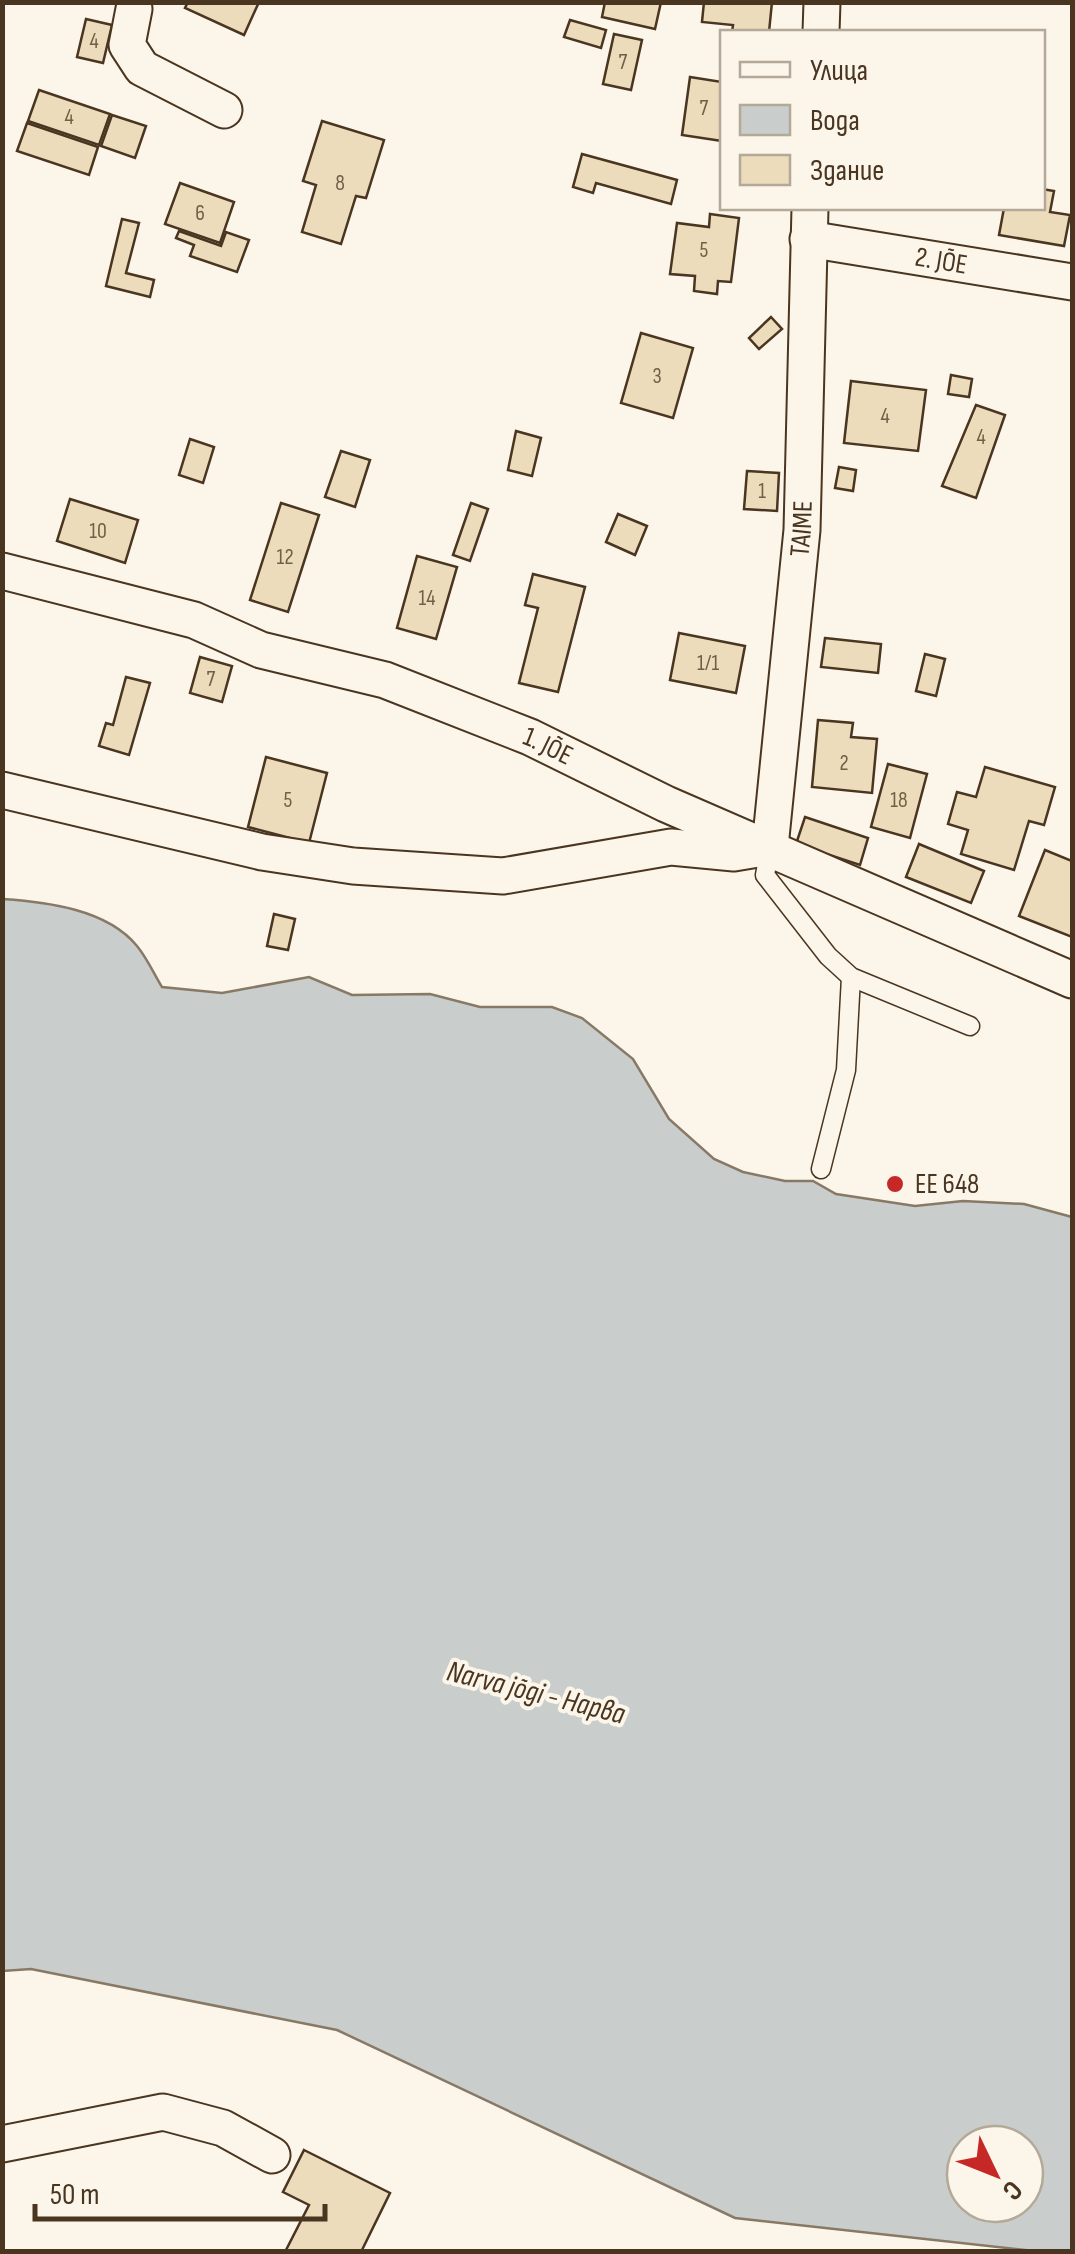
<svg xmlns="http://www.w3.org/2000/svg" width="1075" height="2254" viewBox="0 0 1075 2254" font-family="'Sofia Sans Condensed',sans-serif">
<rect width="100%" height="100%" fill="#fbf6e9"/>
<path fill="#c9cecd" stroke="#887966" stroke-width="2.5" fill-rule="evenodd" d="M3,899C46,902 107,909 137,946C147,958 154,974 162,987L222,993L309,977L352,995L430,994L480,1007H552L582,1018L633,1059L669,1119L714,1159L743,1172L785,1181H813L836,1194L915,1206L963,1201L1024,1204L1072,1217V2251H1034L735,2218L337,2030L31,1969L3,1971ZM965,2144H1025V2204H965Z"/>
<g fill="#ecdcbc" stroke="#4a3520" stroke-width="2.5">
<polygon points="188,2 259,2 244,35 185,8"/>
<polygon points="605,2 661,2 655,29 602,17"/>
<polygon points="704,2 772,2 769,32 732,32 733,25 702,22"/>
<polygon points="86,19 112,25 103,63 77,57"/>
<polygon points="570,20 606,30 601,48 564,37"/>
<polygon points="614,34 642,40 631,90 603,84"/>
<polygon points="690,77 722,82 722,141 682,135"/>
<polygon points="39,90 110,114 99,145 28,121"/>
<polygon points="112,115 146,126 135,158 101,146"/>
<polygon points="322,121 384,140 366,198 356,196 341,244 302,232 316,185 303,181"/>
<polygon points="27,123 98,147 89,175 17,151"/>
<polygon points="582,154 677,180 671,204 596,183 593,193 573,187"/>
<polygon points="180,183 234,202 220,243 165,224"/>
<polygon points="1042,189 1054,191 1050,212 1070,215 1064,246 999,235 1004,208 1042,208"/>
<polygon points="710,214 739,218 731,282 718,281 717,294 694,291 695,276 670,274 677,223 709,227"/>
<polygon points="122,219 139,223 126,273 154,280 150,297 106,286"/>
<polygon points="179,231 221,246 226,232 249,240 237,272 190,256 194,245 176,238"/>
<polygon points="771,317 782,329 759,349 749,338"/>
<polygon points="641,333 693,348 673,418 621,403"/>
<polygon points="951,375 972,379 969,397 948,394"/>
<polygon points="851,381 926,390 918,451 844,443"/>
<polygon points="976,405 1005,415 976,498 942,486"/>
<polygon points="516,431 541,438 532,476 508,470"/>
<polygon points="190,439 214,447 203,483 179,475"/>
<polygon points="341,451 370,460 355,507 325,497"/>
<polygon points="839,467 856,470 853,491 835,488"/>
<polygon points="747,471 779,473 777,511 744,509"/>
<polygon points="70,499 138,520 125,563 57,541"/>
<polygon points="281,503 319,515 288,612 250,600"/>
<polygon points="471,503 488,509 470,561 453,555"/>
<polygon points="618,514 647,526 635,555 606,542"/>
<polygon points="417,556 457,567 436,639 397,628"/>
<polygon points="533,574 585,587 558,692 519,683 538,608 525,605"/>
<polygon points="679,633 745,646 736,693 670,680"/>
<polygon points="825,638 881,644 878,673 821,667"/>
<polygon points="925,654 945,659 936,696 916,691"/>
<polygon points="200,657 232,666 222,702 190,693"/>
<polygon points="126,677 150,683 129,755 99,746 106,723 113,725"/>
<polygon points="818,720 853,723 851,737 877,739 872,793 812,787"/>
<polygon points="266,757 327,773 309,843 248,827"/>
<polygon points="888,764 927,774 910,838 871,827"/>
<polygon points="985,767 1055,787 1044,825 1029,821 1014,870 961,854 968,830 948,824 957,792 976,797"/>
<polygon points="805,817 868,838 860,865 796,844"/>
<polygon points="919,844 984,871 971,903 906,877"/>
<polygon points="1045,850 1072,861 1072,937 1019,916"/>
<polygon points="274,914 295,919 288,950 267,946"/>
<polygon points="304,2150 390,2193 361,2252 285,2252 309,2205 283,2192"/>
</g>
<g fill="none" stroke-linecap="round" stroke-linejoin="round">
<g stroke="#4a3520" stroke-width="21">
<g id="service">
<polyline points="770,847 765,875 828,956 851,977 970,1026"/>
<polyline points="821,1169 846,1070 851,977"/>
</g>
</g>
<g stroke="#4a3520" stroke-width="39">
<g id="minor">
<polyline points="134,9 127,45 142,68 224,110"/>
<polyline points="821,32 822,2"/>
<path id="s1" d="M808,239L1072,282"/>
<path id="s2" d="M2,571L194,620L261,650L385,680L530,737L666,804L1072,980"/>
<polyline points="2,790 262,852 353,866 503,876 671,847 734,853 764,848"/>
<path id="s3" d="M770,847L802,530L810,208"/>
<polyline points="2,2144 163,2112 223,2128 272,2155"/>
</g>
</g>
<use href="#service" stroke="#fbf6e9" stroke-width="18"/>
<use href="#minor" stroke="#fbf6e9" stroke-width="35"/>
</g>
<circle fill="#c62828" stroke="#fbf6e9" stroke-width="4" cx="895" cy="1184" r="10"/>
<g text-anchor="middle" dominant-baseline="central" stroke-width="8" stroke-linejoin="round" paint-order="stroke">
<g font-size="22" fill="#725f47">
<text x="94" y="41">4</text>
<text x="623" y="62">7</text>
<text x="704" y="108">7</text>
<text x="69" y="117">4</text>
<text x="340" y="183">8</text>
<text x="200" y="213">6</text>
<text x="704" y="250">5</text>
<text x="657" y="376">3</text>
<text x="885" y="416">4</text>
<text x="981" y="437">4</text>
<text x="762" y="491">1</text>
<text x="98" y="531">10</text>
<text x="285" y="557">12</text>
<text x="427" y="598">14</text>
<text x="708" y="663">1/1</text>
<text x="211" y="679">7</text>
<text x="844" y="763">2</text>
<text x="288" y="800">5</text>
<text x="899" y="800">18</text>
</g>
<g font-size="28" fill="#4a3520" stroke="#fbf6e9">
<text stroke="none"><textPath href="#s1" startOffset="135">2. JÕE</textPath></text>
<text stroke="none"><textPath href="#s3" startOffset="320">TAIME</textPath></text>
<text stroke="none"><textPath href="#s2" startOffset="575">1. JÕE</textPath></text>
</g>
<g font-size="28" fill="#4a3520" stroke="#fbf6e9" text-anchor="start">
<text x="915" y="1184">EE 648</text>
</g>
<g font-size="30" font-style="italic" fill="#4a3520" stroke="#fbf6e9">
<text transform="translate(536 1693) rotate(14)">Narva jõgi - Нарва</text>
</g>
</g>
<rect width="1075" height="2254" fill="none" stroke="#4a3520" stroke-width="10"/>
<rect x="720" y="30" width="325" height="180" fill="#fbf6e9" stroke="#b4a999" stroke-width="2.5"/>
<rect x="740" y="62" width="50" height="15" fill="#fbf6e9" stroke="#b4a999" stroke-width="2.5"/>
<text x="810" y="80" font-size="30" fill="#4a3520">Улица</text>
<rect x="740" y="105" width="50" height="30" fill="#c9cecd" stroke="#b4a999" stroke-width="2.5"/>
<text x="810" y="130" font-size="30" fill="#4a3520">Вода</text>
<rect x="740" y="155" width="50" height="30" fill="#ecdcbc" stroke="#b4a999" stroke-width="2.5"/>
<text x="810" y="180" font-size="30" fill="#4a3520">Здание</text>
<g transform="translate(995 2174) rotate(133)"><circle r="48" fill="#fbf6e9" stroke="#b4a999" stroke-width="2.5"/>
<path d="M0-8L18 38L0 25L-18 38Z" fill="#c62828"/>
<text y="-15" font-size="28" font-weight="bold" text-anchor="middle" fill="#4a3520">С</text>
</g>
<path d="M35 2204v15h290v-15" fill="none" stroke="#4a3520" stroke-width="5"/>
<text x="50" y="2204" font-size="30" fill="#4a3520" stroke="#fbf6e9" stroke-width="8" paint-order="stroke">50 m</text>
</svg>
